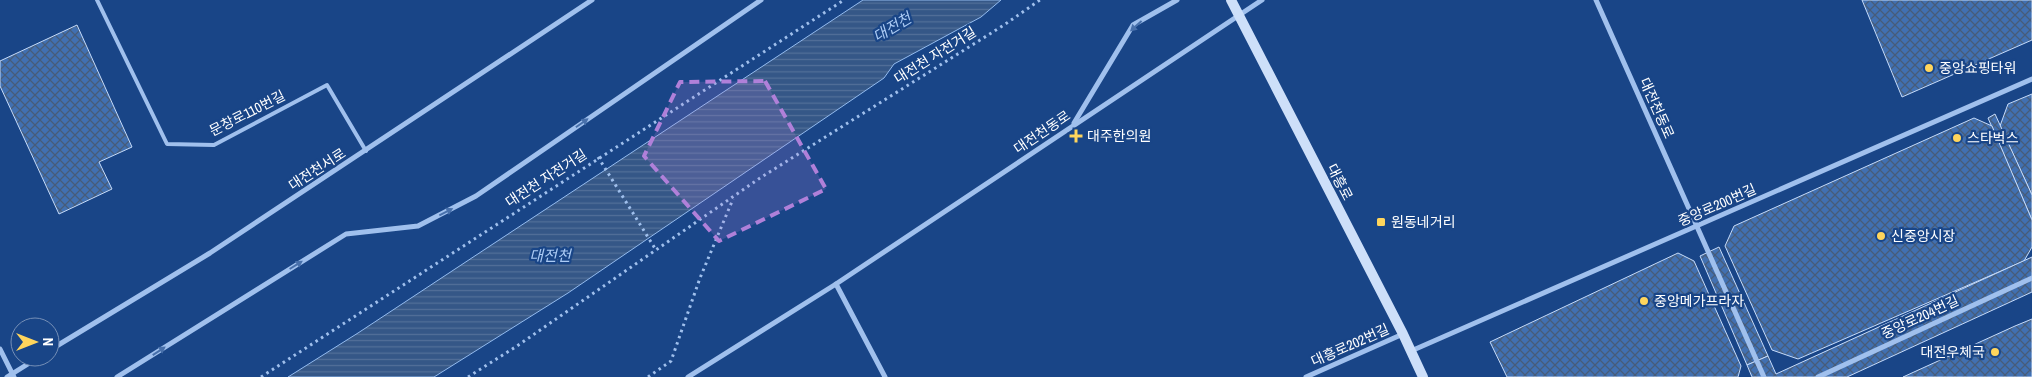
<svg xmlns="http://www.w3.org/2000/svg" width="2032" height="377" viewBox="0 0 2032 377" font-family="'Archivo Narrow','Noto Sans KR',sans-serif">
<defs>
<pattern id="water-rules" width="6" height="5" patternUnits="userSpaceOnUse" patternTransform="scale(1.25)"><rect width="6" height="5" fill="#355787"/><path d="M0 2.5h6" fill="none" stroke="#537099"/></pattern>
<pattern id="building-cross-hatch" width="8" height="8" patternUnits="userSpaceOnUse" patternTransform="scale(1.25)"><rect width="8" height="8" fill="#4170b1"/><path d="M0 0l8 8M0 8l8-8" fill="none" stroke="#475c79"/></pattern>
</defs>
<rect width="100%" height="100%" fill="#194587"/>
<polygon fill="url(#water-rules)" stroke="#93bbef" points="863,0 1001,0 981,17 894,64 884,78 568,293 434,377 288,377 358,333"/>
<g fill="url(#building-cross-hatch)" stroke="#c6dbf9">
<polygon points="1862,0 2032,0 2032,40 1902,97"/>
<polygon points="77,25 132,147 99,162 112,189 59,214 0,86 0,61"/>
<polygon points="2032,94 2032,195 2000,126 2008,104"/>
<polygon points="1995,114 2032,195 2032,220 1988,118"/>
<polygon points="1974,118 1992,126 2032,220 2032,247 2024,261 1798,359 1772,350 1725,246 1734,226"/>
<polygon points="1719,247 1768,356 1747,365 1700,256"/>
<polygon points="1678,253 1694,261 1741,366 1738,377 1507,377 1490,342"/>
<polygon points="2032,257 2032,292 1847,377 1752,377 1747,365 1768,356 1776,374"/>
<polygon points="2032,319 2032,377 1903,377 2015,326"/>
</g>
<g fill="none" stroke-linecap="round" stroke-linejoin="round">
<g stroke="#a0c0ed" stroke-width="3" stroke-dasharray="2.5 4" stroke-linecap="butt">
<polyline points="598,157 656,250"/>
<polyline points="261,377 844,0"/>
<polyline points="468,377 517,346 760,178 1004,25 1040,0"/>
<polyline points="648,377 671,361 700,278 733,199"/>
</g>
<polyline stroke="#a0c0ed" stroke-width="4" points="97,0 167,144 214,145 327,85 366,151"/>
<g stroke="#a0c0ed" stroke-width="5">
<polyline points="1596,0 1764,377"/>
<polyline points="1074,123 1133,25 1177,0"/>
<polyline points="836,284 885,377"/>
<polyline points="0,349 14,377"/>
<polyline points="50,350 210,253 592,0"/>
<polyline points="1411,351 2032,79"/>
<polyline points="7,377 39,357"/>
<polyline points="117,377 346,234 418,226 476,196 761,0"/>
<polyline points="688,377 836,284 1262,0"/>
<polyline points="1306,377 1403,334"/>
<polyline points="1818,377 2032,278"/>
</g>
<polyline stroke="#cddff9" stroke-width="10" points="1231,0 1403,334 1423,377"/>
</g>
<defs><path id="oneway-solid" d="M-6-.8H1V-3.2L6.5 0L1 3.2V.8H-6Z" transform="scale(1.25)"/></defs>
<g fill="#4870ab">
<use href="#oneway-solid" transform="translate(1136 26) rotate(138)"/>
<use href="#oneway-solid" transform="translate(582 123) rotate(-35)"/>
<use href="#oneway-solid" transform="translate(446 212) rotate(-27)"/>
<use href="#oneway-solid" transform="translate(296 265) rotate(-32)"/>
<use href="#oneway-solid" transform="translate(159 351) rotate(-33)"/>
</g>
<path fill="#b080d9" fill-opacity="0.2" stroke="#b080d9" stroke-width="4" stroke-dasharray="10 6" stroke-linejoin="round" d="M765,81L826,189L719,241L644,156L680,82Z"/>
<g fill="#ffd55c" stroke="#194587" stroke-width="2">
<circle cx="1929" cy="68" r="5"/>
<path d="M1073.5 128.5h5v5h5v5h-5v5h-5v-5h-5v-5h5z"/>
<circle cx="1957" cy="138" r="5"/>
<rect x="1376" y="217" width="10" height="10" rx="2.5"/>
<circle cx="1881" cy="236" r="5"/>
<circle cx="1644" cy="301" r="5"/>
<circle cx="1995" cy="352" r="5"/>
</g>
<g text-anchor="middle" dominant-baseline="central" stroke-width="4.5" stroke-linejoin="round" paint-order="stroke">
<g font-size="14" fill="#fff" stroke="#194587">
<text transform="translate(935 55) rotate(-32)">대전천 자전거길</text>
<text transform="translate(1657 108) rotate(66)">대전천동로</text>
<text transform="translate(247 113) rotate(-27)">문창로110번길</text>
<text transform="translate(1042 132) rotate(-34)">대전천동로</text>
<text transform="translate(317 169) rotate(-33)">대전천서로</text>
<text transform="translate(546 178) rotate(-33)">대전천 자전거길</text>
<text transform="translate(1340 182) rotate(63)">대흥로</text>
<text transform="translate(1717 205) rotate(-24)">중앙로200번길</text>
<text transform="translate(1920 317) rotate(-25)">중앙로204번길</text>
<text transform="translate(1350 345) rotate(-24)">대흥로202번길</text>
</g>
<g font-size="14" fill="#fff" stroke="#194587" text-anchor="start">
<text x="1939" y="68">중앙쇼핑타워</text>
<text x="1087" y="136">대주한의원</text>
<text x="1967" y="138">스타벅스</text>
<text x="1391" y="222">원동네거리</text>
<text x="1891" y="236">신중앙시장</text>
<text x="1654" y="301">중앙메가프라자</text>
<text x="1985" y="352" text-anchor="end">대전우체국</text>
</g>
<g font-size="15" font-style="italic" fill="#accbf4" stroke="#194587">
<text transform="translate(892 27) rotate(-31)">대전천</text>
<text x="550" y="255">대전천</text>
</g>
</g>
<g transform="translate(35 342) rotate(90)"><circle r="24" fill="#194587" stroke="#758fb7"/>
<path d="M0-4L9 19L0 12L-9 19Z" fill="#ffd55c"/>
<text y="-8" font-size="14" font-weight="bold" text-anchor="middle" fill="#ffffff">N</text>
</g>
</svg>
